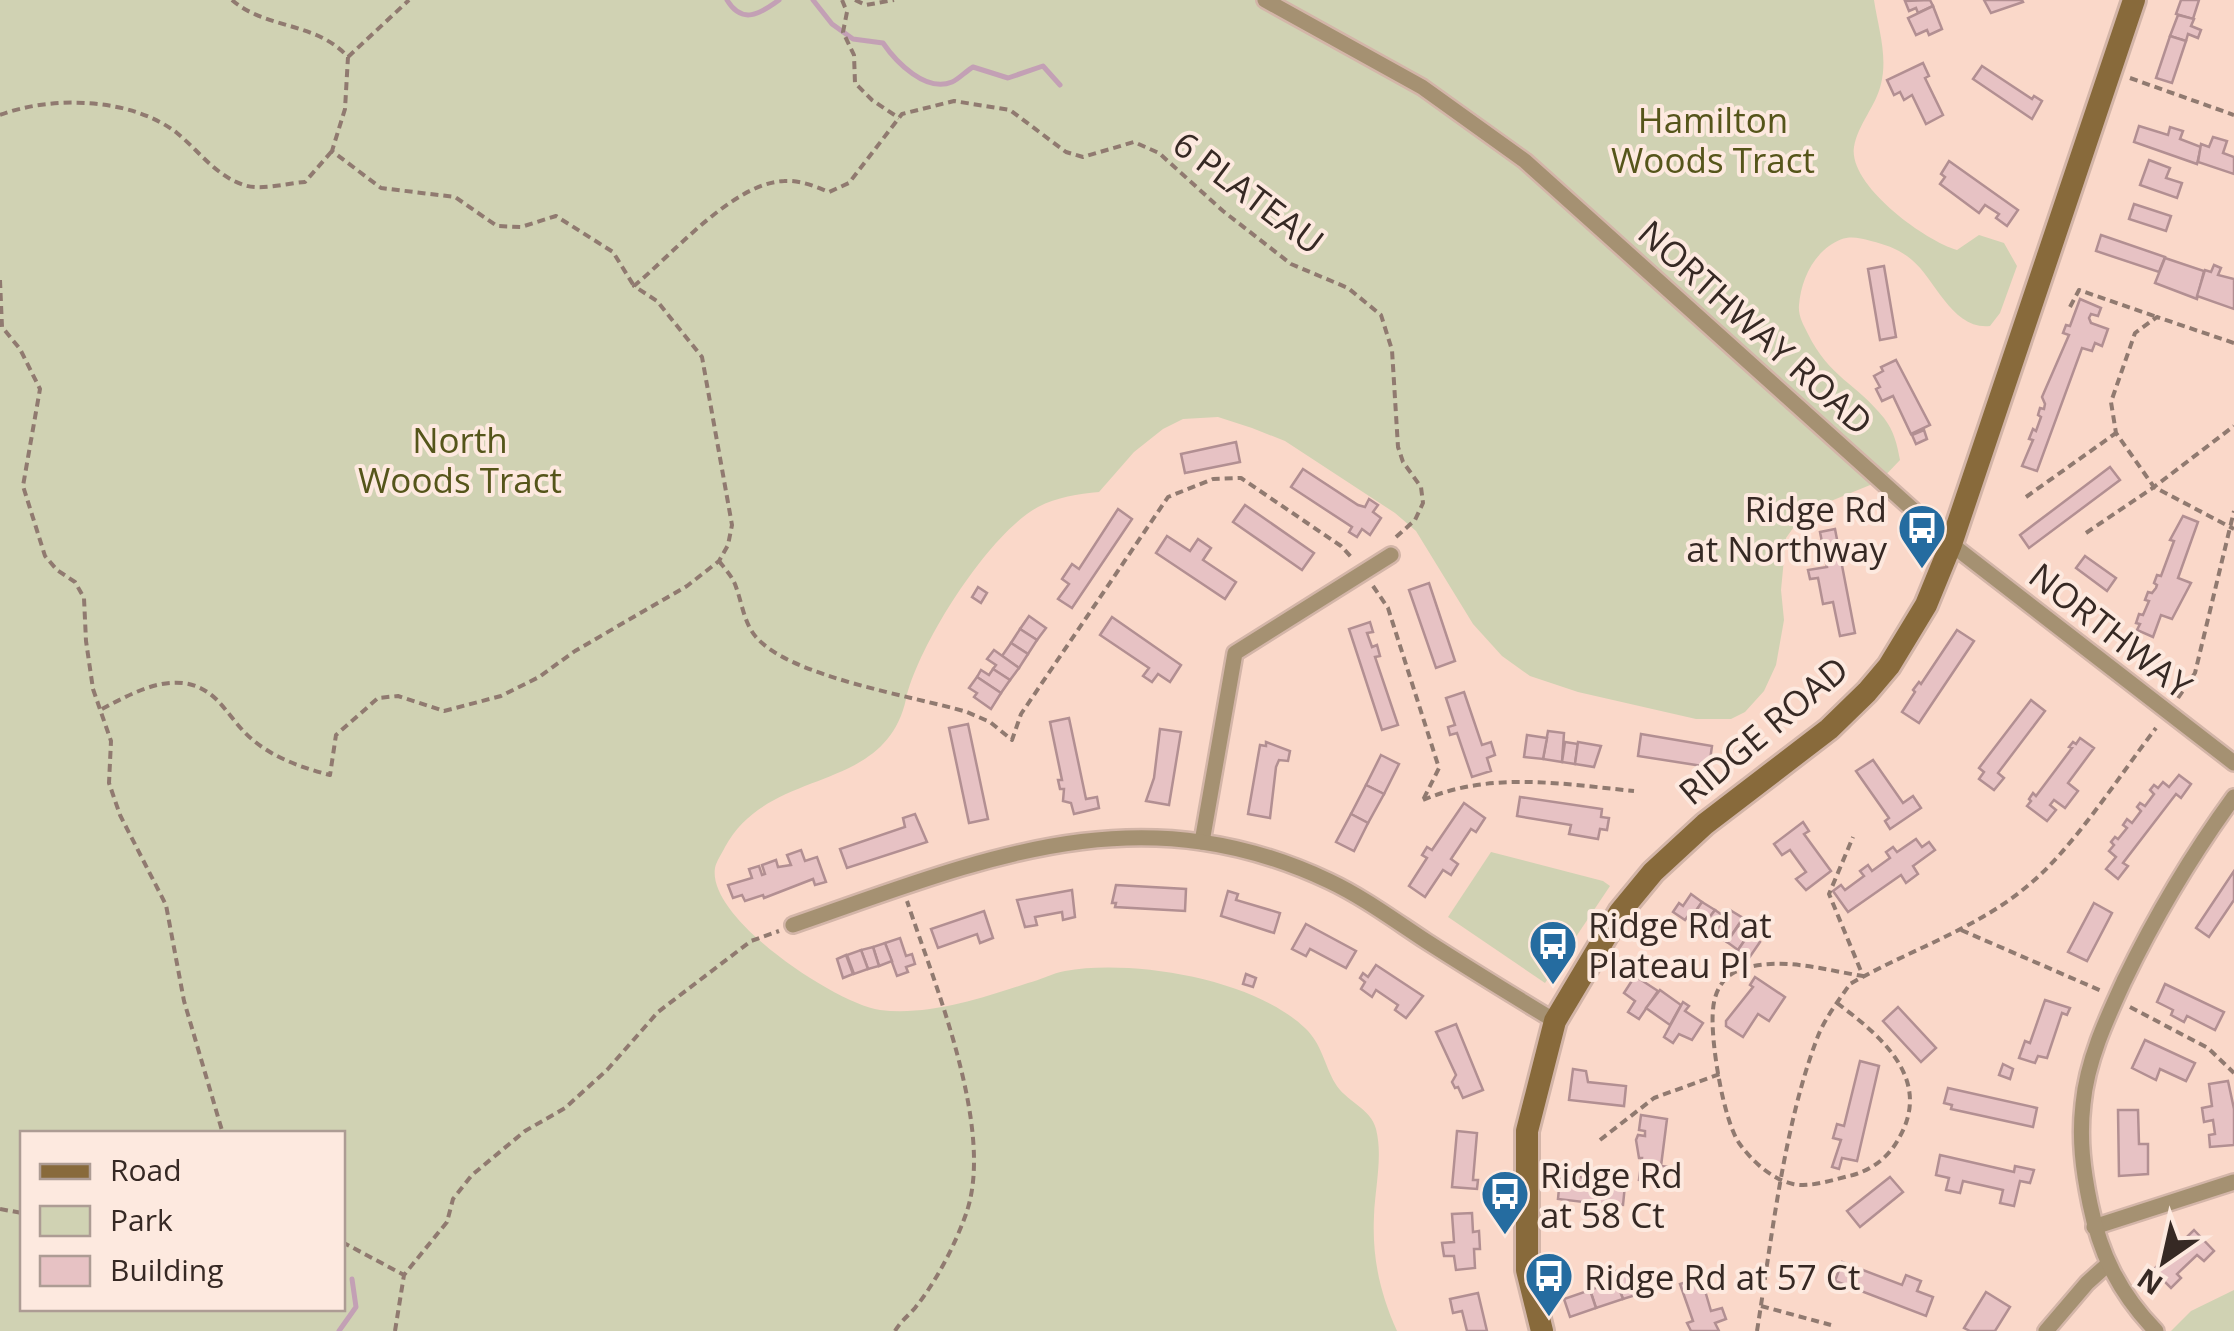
<svg xmlns="http://www.w3.org/2000/svg" width="2234" height="1331" viewBox="0 0 2234 1331" font-family="'Open Sans',sans-serif">
<rect width="100%" height="100%" fill="#fad8c9"/>
<g fill="#d0d2b3" fill-rule="evenodd">
<path d="M0,0H1874C1878,27 1888,56 1881,84C1876,106 1858,124 1854,147C1848,185 1925,241 1957,250L1979,235L2004,243L2017,266L2000,313L1990,326C1952,330 1936,280 1912,260C1899,249 1887,245 1871,241C1854,236 1844,235 1829,246C1810,260 1801,283 1799,305C1798,316 1803,324 1808,334C1829,377 1857,384 1884,418C1894,431 1897,444 1900,460L1880,481L1826,503L1796,524L1786,538L1781,590L1784,620L1776,665L1764,691L1745,712L1731,719H1696L1578,692L1530,676L1502,656L1473,624L1416,531L1395,513L1285,441L1252,428L1218,417L1183,419L1163,429L1134,452L1099,492C1078,494 1057,497 1038,507C989,533 918,645 906,699C885,796 769,765 725,847C722,853 716,862 715,868C707,919 837,1004 880,1010C929,1016 982,998 1028,983C1040,980 1053,973 1065,971C1133,959 1254,979 1305,1028C1322,1044 1324,1064 1335,1083C1345,1101 1371,1108 1376,1129C1383,1156 1375,1188 1374,1216C1372,1258 1380,1293 1397,1331H0ZM22,1134H342V1308H22Z"/>
<polygon points="1491,852 1603,881 1610,886 1545,983 1448,917"/>
<polygon points="2234,1290 2234,1331 2171,1331 2191,1311"/>
</g>
<g fill="none" stroke-linecap="round" stroke-linejoin="round">
<g stroke="#c3a0b5" stroke-width="5">
<path d="M727,0C742,25 760,14 779,0"/>
<path d="M813,0L832,24L853,39L883,43C896,62 926,93 952,82C959,79 966,71 973,67L1008,78L1043,66L1060,85"/>
<polyline points="339,1331 356,1307 352,1279"/>
</g>
</g>
<g fill="#e7c2c4" stroke="#b28f92" stroke-width="2.5">
<polygon points="1930,0 1933,6 1918,13 1916,8 1909,11 1905,1"/>
<polygon points="1984,0 2022,0 2023,2 1991,13"/>
<polygon points="2181,0 2199,0 2193,19 2176,14"/>
<polygon points="1933,6 1942,29 1929,35 1927,30 1916,35 1908,18"/>
<polygon points="2178,15 2194,19 2191,26 2201,30 2198,38 2188,34 2186,41 2170,36"/>
<polygon points="2170,36 2186,41 2172,83 2156,78"/>
<polygon points="1923,63 1929,76 1925,78 1943,115 1926,124 1912,95 1904,100 1900,92 1894,95 1887,80"/>
<polygon points="1982,66 2032,99 2034,96 2042,101 2032,119 1973,79"/>
<polygon points="2139,126 2168,135 2170,127 2183,131 2180,139 2201,147 2197,164 2134,142"/>
<polygon points="2213,137 2227,141 2223,153 2234,157 2234,174 2198,162 2201,144 2209,147"/>
<polygon points="2149,160 2170,168 2166,178 2182,183 2177,198 2140,185"/>
<polygon points="1949,161 2018,210 2007,226 1996,218 1999,214 1985,205 1979,213 1940,184 1945,177 1941,174"/>
<polygon points="2134,204 2171,216 2166,231 2129,219"/>
<polygon points="2101,235 2165,257 2159,272 2096,251"/>
<polygon points="2165,258 2204,271 2197,299 2155,283"/>
<polygon points="2214,265 2221,268 2218,275 2234,279 2234,309 2197,296 2205,270 2211,272"/>
<polygon points="1884,266 1896,337 1880,340 1868,269"/>
<polygon points="2080,299 2101,308 2098,316 2091,314 2089,318 2091,323 2108,329 2102,346 2095,343 2092,351 2082,348 2037,471 2022,466 2033,440 2029,439 2033,429 2036,431 2041,417 2038,415 2040,408 2044,409 2045,404 2042,397 2069,335 2063,333 2066,325 2070,326"/>
<polygon points="1896,360 1930,425 1911,434 1893,396 1882,401 1876,389 1880,387 1874,376 1883,371 1881,367"/>
<polygon points="1924,430 1927,439 1916,444 1912,435"/>
<polygon points="1236,442 1240,462 1185,473 1181,454"/>
<polygon points="2110,467 2120,480 2029,548 2020,535"/>
<polygon points="1303,469 1358,505 1365,507 1369,499 1378,505 1373,512 1381,518 1370,535 1362,529 1357,537 1349,532 1352,527 1291,487"/>
<polygon points="1245,505 1314,553 1302,570 1233,522"/>
<polygon points="1118,509 1132,519 1072,608 1058,599 1069,584 1062,579 1072,564 1079,569"/>
<polygon points="2183,516 2198,522 2178,578 2191,583 2172,619 2161,615 2153,637 2137,630 2140,624 2136,623 2139,614 2143,615 2149,601 2145,600 2148,592 2152,593 2156,588 2157,585 2154,583 2157,575 2161,576 2174,541 2170,540"/>
<polygon points="1835,529 1855,633 1840,636 1833,602 1823,604 1818,578 1810,579 1808,570 1827,567 1820,532"/>
<polygon points="1167,536 1190,551 1198,539 1211,548 1203,560 1236,582 1225,599 1156,553"/>
<polygon points="2085,556 2116,578 2107,591 2076,568"/>
<polygon points="1429,583 1455,661 1436,668 1409,590"/>
<polygon points="978,587 987,593 981,603 972,597"/>
<polygon points="1029,616 1046,628 1037,640 1020,629"/>
<polygon points="1112,617 1181,665 1170,682 1158,674 1152,682 1143,676 1149,668 1100,635"/>
<polygon points="1370,622 1373,632 1367,633 1372,647 1377,645 1380,656 1375,657 1398,725 1382,730 1349,629"/>
<polygon points="1020,629 1037,640 1028,654 1011,643"/>
<polygon points="1957,630 1974,641 1919,723 1902,712 1915,692 1913,690 1919,682 1921,684"/>
<polygon points="1011,643 1028,654 1019,668 1002,656"/>
<polygon points="994,650 1019,668 1010,680 993,669 996,665 987,659"/>
<polygon points="993,669 1010,680 1001,693 977,677 981,670 989,675"/>
<polygon points="977,677 1001,693 991,709 974,697 977,693 969,688"/>
<polygon points="1464,692 1482,745 1491,742 1495,755 1487,758 1491,771 1472,777 1457,733 1450,735 1448,727 1455,725 1446,698"/>
<polygon points="2031,700 2045,711 1998,773 2004,778 1994,790 1979,779 1984,772 1979,768"/>
<polygon points="1069,718 1086,799 1097,797 1099,808 1074,814 1071,803 1063,801 1064,789 1060,789 1058,780 1062,780 1050,722"/>
<polygon points="968,724 988,819 969,823 949,728"/>
<polygon points="1160,729 1181,732 1169,805 1146,801 1154,778"/>
<polygon points="1548,731 1564,733 1562,762 1543,759"/>
<polygon points="1641,734 1712,746 1709,767 1638,756"/>
<polygon points="1527,735 1547,738 1543,759 1524,757"/>
<polygon points="2080,738 2094,748 2068,783 2078,791 2065,808 2054,800 2050,805 2056,810 2047,821 2027,806 2031,801 2029,799 2033,793 2036,796 2072,748 2069,747 2073,742 2076,744"/>
<polygon points="1266,742 1290,751 1288,761 1279,760 1276,767 1270,818 1248,814 1260,745 1266,746"/>
<polygon points="1565,742 1578,744 1575,764 1562,762"/>
<polygon points="1578,742 1601,746 1594,767 1575,764"/>
<polygon points="1381,755 1399,764 1384,794 1366,785"/>
<polygon points="1873,760 1903,803 1913,796 1921,808 1890,829 1885,821 1889,818 1856,771"/>
<polygon points="2179,775 2191,784 2181,798 2176,794 2123,863 2128,866 2118,879 2106,869 2116,857 2109,851 2114,845 2111,842 2115,837 2118,839 2127,828 2123,825 2127,819 2132,823 2141,811 2137,807 2140,803 2145,806 2154,794 2150,790 2154,785 2158,788 2163,782 2169,787"/>
<polygon points="1366,785 1384,794 1368,823 1351,814"/>
<polygon points="1520,797 1602,809 1601,817 1609,818 1607,830 1600,829 1598,839 1569,834 1571,825 1517,816"/>
<polygon points="1464,803 1485,818 1476,832 1471,829 1451,859 1458,864 1451,875 1443,870 1425,897 1409,886 1427,858 1422,855 1427,847 1432,850"/>
<polygon points="915,814 927,842 847,868 840,849 905,827 903,818"/>
<polygon points="1351,814 1368,823 1354,851 1336,842"/>
<polygon points="1803,822 1809,831 1804,834 1831,871 1806,890 1796,879 1806,872 1790,850 1782,855 1774,844"/>
<polygon points="1916,839 1922,847 1929,842 1935,850 1913,866 1918,874 1906,883 1901,875 1848,912 1833,891 1841,885 1845,890 1864,876 1860,871 1868,865 1872,871 1890,858 1886,852 1893,847 1897,852"/>
<polygon points="801,850 805,861 817,857 826,882 815,885 813,879 764,898 763,895 745,901 742,895 733,898 728,885 752,878 749,869 759,866 762,875 765,874 762,865 776,860 778,867 791,865 787,855"/>
<polygon points="2234,871 2234,900 2209,937 2196,928"/>
<polygon points="1116,885 1186,889 1185,911 1115,907 1116,903 1112,903"/>
<polygon points="1072,890 1075,917 1063,920 1062,912 1035,917 1037,925 1025,927 1017,900"/>
<polygon points="1228,891 1238,894 1236,900 1280,913 1274,933 1221,916"/>
<polygon points="1691,894 1702,902 1691,918 1688,916 1685,920 1673,912 1679,903 1683,906"/>
<polygon points="1702,902 1715,910 1703,926 1691,918"/>
<polygon points="2094,903 2112,913 2087,961 2068,952"/>
<polygon points="1715,910 1725,917 1714,934 1703,926"/>
<polygon points="1730,910 1743,918 1727,942 1714,934"/>
<polygon points="984,911 993,938 980,943 977,934 938,948 931,929"/>
<polygon points="1306,924 1356,951 1346,968 1310,949 1306,956 1292,949"/>
<polygon points="1738,926 1749,934 1738,950 1727,942"/>
<polygon points="1749,934 1760,942 1749,958 1738,950"/>
<polygon points="900,938 906,956 912,954 915,964 906,967 908,972 897,976 885,943"/>
<polygon points="885,943 892,961 879,966 873,947"/>
<polygon points="873,947 879,966 868,969 861,950"/>
<polygon points="861,950 868,969 854,974 847,955"/>
<polygon points="846,955 853,974 843,978 837,959"/>
<polygon points="1376,965 1423,996 1406,1018 1395,1010 1398,1005 1376,990 1372,997 1361,989 1365,982 1360,978 1363,973 1368,977"/>
<polygon points="1246,974 1256,978 1253,987 1243,984"/>
<polygon points="1635,976 1658,991 1639,1019 1628,1012 1635,1001 1624,993"/>
<polygon points="1755,977 1785,997 1769,1021 1758,1014 1743,1037 1726,1026 1726,1021 1753,987 1750,985"/>
<polygon points="2165,984 2224,1012 2215,1030 2187,1016 2184,1022 2171,1015 2173,1010 2157,1002"/>
<polygon points="1660,990 1681,1005 1670,1025 1646,1008"/>
<polygon points="2045,1000 2070,1008 2067,1015 2062,1013 2047,1058 2038,1056 2035,1063 2019,1058 2025,1041 2030,1043"/>
<polygon points="1683,1002 1689,1006 1685,1011 1703,1023 1692,1040 1679,1034 1673,1043 1664,1037"/>
<polygon points="1898,1007 1936,1048 1921,1062 1883,1021"/>
<polygon points="1456,1024 1483,1090 1463,1098 1458,1087 1455,1088 1452,1082 1456,1075 1436,1032"/>
<polygon points="2145,1040 2195,1063 2186,1081 2160,1069 2156,1080 2132,1068"/>
<polygon points="1860,1061 1879,1066 1857,1161 1842,1158 1839,1169 1832,1167 1841,1140 1833,1138 1837,1124 1844,1126"/>
<polygon points="2003,1064 2013,1069 2010,1079 1999,1075"/>
<polygon points="1573,1069 1586,1071 1588,1082 1626,1086 1624,1106 1569,1100"/>
<polygon points="2228,1081 2234,1109 2234,1145 2210,1147 2209,1135 2215,1134 2213,1120 2204,1122 2202,1108 2212,1106 2209,1084"/>
<polygon points="1948,1088 2037,1108 2033,1127 1951,1109 1952,1105 1944,1103"/>
<polygon points="2118,1110 2138,1110 2139,1144 2148,1144 2148,1174 2119,1176"/>
<polygon points="1641,1115 1667,1119 1661,1166 1670,1167 1668,1184 1639,1180 1642,1158 1639,1158 1636,1140 1638,1135 1645,1136 1645,1131 1639,1130"/>
<polygon points="1457,1131 1477,1133 1473,1180 1478,1180 1477,1189 1452,1187"/>
<polygon points="1940,1155 2014,1172 2015,1166 2034,1170 2030,1183 2020,1181 2014,1206 2000,1203 2003,1190 1963,1181 1960,1193 1946,1190 1949,1178 1936,1175"/>
<polygon points="1579,1177 1597,1179 1596,1183 1606,1184 1606,1180 1625,1185 1623,1205 1613,1204 1612,1214 1590,1212 1590,1216 1583,1215 1584,1202 1558,1199 1560,1178 1579,1181"/>
<polygon points="1890,1177 1903,1192 1860,1227 1847,1211"/>
<polygon points="1472,1213 1473,1232 1479,1231 1480,1249 1474,1249 1475,1268 1456,1270 1454,1256 1444,1256 1442,1243 1454,1242 1452,1214"/>
<polygon points="2194,1230 2214,1251 2204,1261 2197,1255 2177,1274 2181,1278 2171,1288 2153,1270"/>
<polygon points="1842,1262 1902,1285 1906,1275 1921,1281 1917,1291 1933,1297 1926,1316 1835,1281"/>
<polygon points="1627,1268 1630,1276 1643,1271 1649,1291 1623,1299 1613,1272"/>
<polygon points="1701,1277 1711,1311 1722,1308 1726,1319 1715,1323 1719,1331 1691,1331 1687,1323 1693,1321 1680,1284"/>
<polygon points="1616,1281 1623,1299 1596,1308 1590,1290"/>
<polygon points="1590,1290 1596,1308 1570,1317 1564,1299"/>
<polygon points="1986,1292 2010,1307 1995,1331 1970,1331 1964,1328"/>
<polygon points="1478,1293 1487,1331 1467,1331 1462,1311 1453,1313 1450,1299"/>
</g>
<g fill="none" stroke-linecap="round" stroke-linejoin="round">
<g stroke="#d3b5a8" stroke-width="20">
<g id="street">
<polyline points="1265,0 1422,87 1525,161 1951,544 2234,763"/>
<polyline points="1202,842 1235,653 1391,555"/>
<path d="M793,925C979,861 1136,790 1329,881C1363,897 1394,920 1426,941C1468,968 1512,995 1555,1021"/>
<polyline points="2094,1227 2234,1182"/>
<polyline points="2046,1331 2087,1283 2107,1265"/>
<path d="M2156,1331C2120,1294 2100,1254 2090,1204C2083,1170 2079,1139 2083,1104C2087,1061 2106,1020 2124,981C2156,915 2191,856 2234,797"/>
</g>
</g>
<g stroke="#d3b5a8" stroke-width="28">
<polyline id="secondary" points="1542,1331 1527,1270 1527,1131 1555,1021 1620,912 1653,872 1705,824 1829,729 1867,692 1889,666 1926,605 1951,544 2134,0"/>
</g>
<g stroke="#907a70" stroke-width="4" stroke-dasharray="8 5" stroke-linecap="butt">
<path d="M232,0C265,29 317,22 348,57L345,109L332,151L381,188L455,197L497,226L521,227L556,216L613,252L634,286"/>
<polyline points="842,0 847,12 843,32 854,55 855,83 872,100 899,118"/>
<polyline points="855,0 866,5 894,0"/>
<polyline points="348,57 409,0"/>
<polyline points="2130,78 2234,115"/>
<path d="M0,115C53,95 132,98 177,133C199,151 216,176 244,185C261,191 287,183 305,182L332,151"/>
<polyline points="0,280 2,327 20,349 40,389 23,486 45,556 57,570 75,582 84,598 86,641 93,689 111,741 109,783 120,815 166,905 184,1001 223,1134"/>
<polyline points="2070,307 2079,290 2157,317"/>
<polyline points="2234,343 2157,317 2135,333 2111,402 2116,433 2154,487 2234,529"/>
<polyline points="2026,497 2116,433"/>
<polyline points="2086,533 2154,487 2234,426"/>
<path d="M719,561C725,569 733,577 736,587C742,603 744,623 756,637C790,677 913,696 967,712L990,722L1012,740L1021,714L1168,497L1213,479L1241,478L1341,546L1353,559"/>
<polyline points="1373,586 1388,608 1439,768 1423,800"/>
<polyline points="2178,698 2195,673 2234,511"/>
<path d="M102,709C138,690 181,666 216,699C229,712 238,728 253,740C274,758 303,768 330,775L336,735L378,698L398,696L444,711L501,696L539,677L575,651L687,586L719,561L728,545L732,525L702,357L657,301L634,286C673,254 733,183 784,181C800,180 814,186 829,192L849,183L902,114L954,101L1010,110L1066,152L1083,157L1134,142L1159,153L1223,211L1291,264L1348,288L1381,315L1392,350L1398,447L1403,462L1421,487L1423,503L1415,520L1395,538"/>
<path d="M1423,800C1491,771 1563,784 1634,791"/>
<polyline points="1961,930 2104,992"/>
<path d="M1837,1003C1881,1036 1933,1079 1899,1138C1889,1157 1873,1169 1853,1175C1835,1179 1811,1188 1793,1184C1771,1179 1752,1161 1739,1143C1723,1119 1710,1039 1713,1010C1714,994 1721,979 1735,972C1774,954 1824,970 1863,976L1829,894L1853,837"/>
<polyline points="2130,1007 2208,1048 2234,1073"/>
<polyline points="1600,1140 1654,1098 1720,1074"/>
<polyline points="0,1209 22,1213"/>
<polyline points="342,1242 404,1275"/>
<polyline points="1761,1306 1831,1325"/>
<polyline points="395,1331 404,1275 447,1222 453,1199 472,1175 525,1131 565,1108 607,1070 658,1012 751,941 779,931"/>
<path d="M895,1331C900,1322 908,1316 915,1308C936,1282 955,1245 966,1214C996,1130 934,983 907,901"/>
<path d="M1757,1331C1772,1237 1784,1124 1818,1036C1825,1018 1839,1000 1850,984C1907,951 1974,930 2025,888C2071,852 2119,776 2156,728"/>
</g>
<use href="#street" stroke="#a59172" stroke-width="15"/>
<use href="#secondary" stroke="#886a3b" stroke-width="22"/>
</g>
<defs>
<g id="bus-pin" transform="scale(2.5)"><path d="M0 17L-7.5 6A9.5 9.5 0 1 1 7.5 6Z" fill="#256ca0" stroke="#fde9df"/><path d="M-5-6H5V4H4V6H2V4H-2V6H-4V4H-5ZM-3.5-4V0h7V-4ZM-3.5 1.2v1.5H-2V1.2ZM2 1.2v1.5H3.5V1.2Z" fill="#fff"/></g>
</defs>
<g fill-rule="evenodd">
<use href="#bus-pin" x="1922" y="528"/>
<use href="#bus-pin" x="1553" y="944"/>
<use href="#bus-pin" x="1505" y="1194"/>
<use href="#bus-pin" x="1549" y="1276"/>
</g>
<g text-anchor="middle" dominant-baseline="central" stroke-width="8" stroke-linejoin="round" paint-order="stroke">
<g font-size="35" fill="#55551a" stroke="#fde9df">
<text x="1713" y="119">Hamilton<tspan x="1713" dy="40">Woods Tract</tspan></text>
<text x="460" y="439">North<tspan x="460" dy="40">Woods Tract</tspan></text>
</g>
<g font-size="35" fill="#362924" stroke="#fde9df">
<text transform="translate(1249 192) rotate(37)">6 PLATEAU</text>
<text transform="translate(1756 327) rotate(42)">NORTHWAY ROAD</text>
<text transform="translate(2111 630) rotate(38)">NORTHWAY</text>
<text transform="translate(1763 730) rotate(-40)">RIDGE ROAD</text>
</g>
<g font-size="35" fill="#362924" stroke="#fde9df" text-anchor="start">
<text x="1887" y="508" text-anchor="end">Ridge Rd<tspan x="1887" dy="40">at Northway</tspan></text>
<text x="1588" y="924">Ridge Rd at<tspan x="1588" dy="40">Plateau Pl</tspan></text>
<text x="1540" y="1174">Ridge Rd<tspan x="1540" dy="40">at 58 Ct</tspan></text>
<text x="1584" y="1276">Ridge Rd at 57 Ct</text>
</g>
</g>
<rect x="20" y="1131" width="325" height="180" fill="#fde9df" stroke="#ad9c94" stroke-width="2.5"/>
<rect x="40" y="1164" width="50" height="15" fill="#886a3b" stroke="#ad9c94" stroke-width="2.5"/>
<text x="110" y="1181" font-size="30" fill="#362924">Road</text>
<rect x="40" y="1206" width="50" height="30" fill="#d0d2b3" stroke="#ad9c94" stroke-width="2.5"/>
<text x="110" y="1231" font-size="30" fill="#362924">Park</text>
<rect x="40" y="1256" width="50" height="30" fill="#e7c2c4" stroke="#ad9c94" stroke-width="2.5"/>
<text x="110" y="1281" font-size="30" fill="#362924">Building</text>
<g transform="translate(2164 1261) rotate(214)" stroke="#fde9df" stroke-width="8" paint-order="stroke">
<path d="M0-8L18 38L0 25L-18 38Z" fill="#362924"/>
<text y="-15" font-size="28" font-weight="bold" text-anchor="middle" fill="#362924">N</text>
</g>
</svg>
